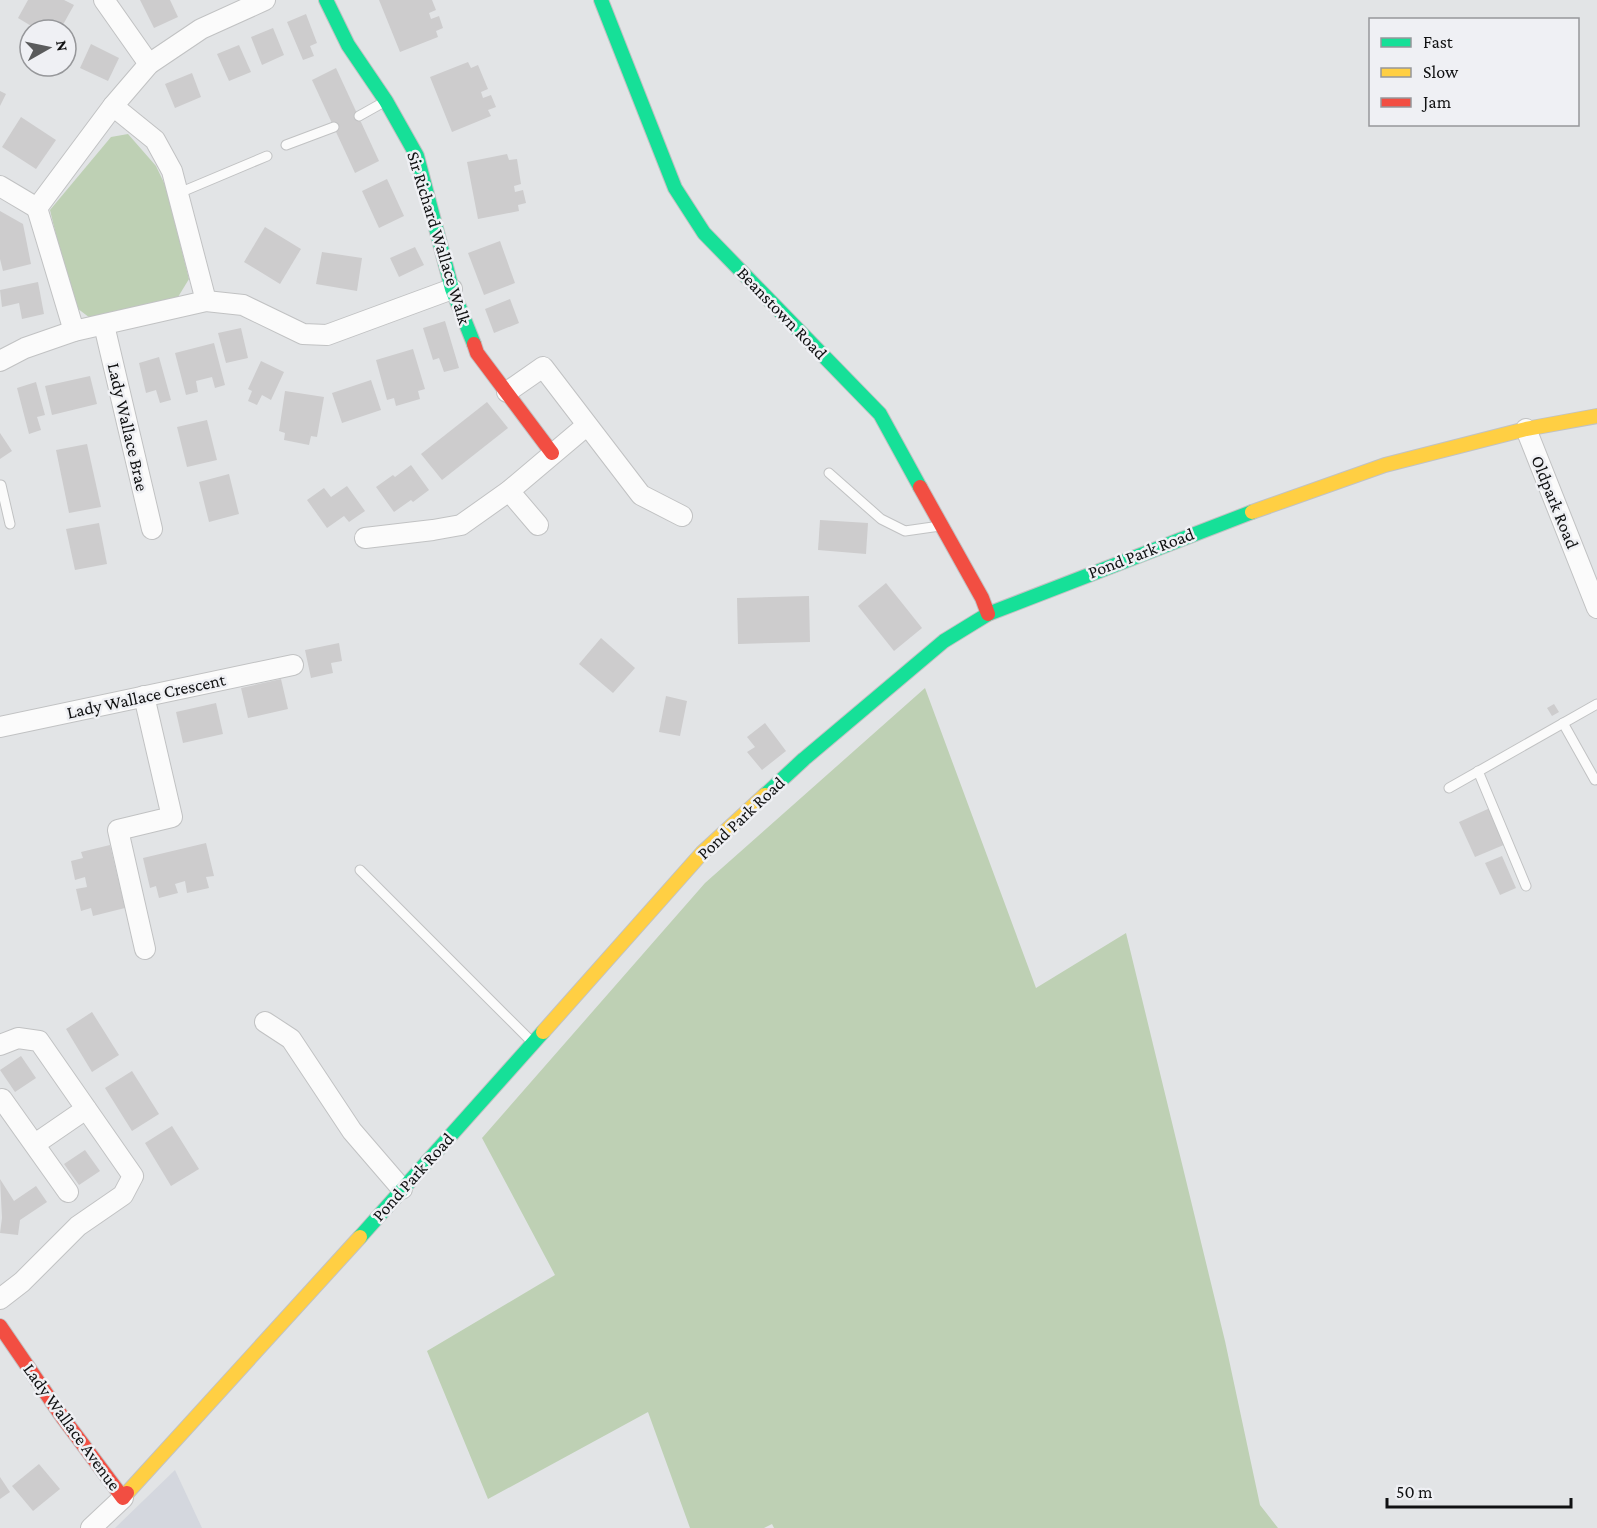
<svg xmlns="http://www.w3.org/2000/svg" width="1597" height="1528" viewBox="0 0 1597 1528" font-family="'Crimson Pro',serif">
<rect width="100%" height="100%" fill="#e2e4e6"/>
<polygon fill="#d4d7de" points="175,1470 202,1528 115,1528"/>
<g fill="#bed0b4">
<polygon points="128,134 156,166 166,187 189,279 178,297 94,321 73,305 50,210 111,137"/>
<polygon points="925,688 1036,988 1126,933 1225,1341 1260,1505 1278,1528 774,1528 772,1524 764,1528 690,1528 648,1412 488,1499 427,1351 555,1275 482,1138 705,883"/>
</g>
<g fill="#cdcccd">
<polygon points="28,0 64,0 74,5 60,30 38,30 18,18"/>
<polygon points="140,0 170,0 178,17 154,28"/>
<polygon points="379,0 432,0 436,10 429,13 431,19 439,16 443,28 436,31 438,37 400,52"/>
<polygon points="306,14 317,43 310,46 314,56 303,60 287,22"/>
<polygon points="273,28 284,55 262,65 251,37"/>
<polygon points="91,44 119,58 108,81 80,68"/>
<polygon points="239,45 251,72 229,81 217,54"/>
<polygon points="468,62 471,68 478,65 488,89 481,92 483,98 491,95 496,107 488,110 491,116 452,132 430,77"/>
<polygon points="336,68 379,161 355,173 312,80"/>
<polygon points="192,73 201,97 175,108 165,84"/>
<polygon points="0,91 6,94 0,106"/>
<polygon points="21,117 56,140 36,169 2,147"/>
<polygon points="507,154 509,160 517,159 521,184 514,186 515,192 523,190 526,203 518,205 519,211 478,219 467,162"/>
<polygon points="387,179 404,216 379,228 362,191"/>
<polygon points="0,211 23,224 31,264 3,271 0,259"/>
<polygon points="265,227 301,249 280,284 244,262"/>
<polygon points="500,241 515,283 484,295 468,253"/>
<polygon points="415,247 424,265 399,277 390,258"/>
<polygon points="322,252 362,258 357,291 316,284"/>
<polygon points="38,282 44,314 22,319 19,303 2,307 0,290"/>
<polygon points="510,299 519,323 494,333 485,309"/>
<polygon points="445,321 459,368 444,372 439,358 433,360 423,328"/>
<polygon points="241,328 248,358 226,363 218,333"/>
<polygon points="214,343 225,385 215,388 212,377 196,381 198,392 186,395 175,353"/>
<polygon points="413,349 425,389 418,391 420,399 396,406 394,398 387,400 376,360"/>
<polygon points="159,357 171,400 160,403 156,390 146,393 139,363"/>
<polygon points="261,361 284,372 271,400 262,395 257,405 248,401 252,391 248,389"/>
<polygon points="90,376 97,404 52,415 45,386"/>
<polygon points="371,380 381,410 342,423 332,393"/>
<polygon points="36,382 45,415 37,417 41,430 29,434 17,388"/>
<polygon points="285,391 324,397 317,437 311,436 309,445 284,440 285,433 279,431"/>
<polygon points="487,402 508,428 442,480 421,454"/>
<polygon points="207,420 217,460 187,467 177,427"/>
<polygon points="0,433 12,451 0,459"/>
<polygon points="87,444 101,507 69,513 56,450"/>
<polygon points="411,465 429,490 413,502 411,500 394,512 376,487 393,475 395,477"/>
<polygon points="229,474 239,514 209,522 199,482"/>
<polygon points="347,486 365,511 349,522 344,516 327,528 307,500 324,488 331,497"/>
<polygon points="820,520 868,523 866,554 818,550"/>
<polygon points="99,523 107,564 75,570 66,529"/>
<polygon points="886,583 922,628 894,651 858,606"/>
<polygon points="809,596 810,642 738,644 737,598"/>
<polygon points="601,638 635,668 613,693 579,664"/>
<polygon points="339,643 342,661 331,663 333,673 311,678 305,650"/>
<polygon points="281,679 288,709 248,718 241,688"/>
<polygon points="666,696 687,701 680,736 659,732"/>
<polygon points="216,703 223,734 183,743 176,712"/>
<polygon points="1554,704 1559,712 1552,716 1547,708"/>
<polygon points="765,723 786,751 762,770 747,752 755,747 747,737"/>
<polygon points="1490,808 1506,844 1475,857 1459,822"/>
<polygon points="206,843 214,876 206,877 209,888 187,893 185,881 175,884 178,893 159,898 156,886 150,888 143,858"/>
<polygon points="110,845 125,908 93,916 91,908 81,911 76,889 87,887 85,877 75,880 71,861 83,858 81,852"/>
<polygon points="1502,856 1516,888 1500,895 1485,863"/>
<polygon points="92,1012 119,1055 92,1072 66,1029"/>
<polygon points="21,1056 36,1078 15,1092 0,1070"/>
<polygon points="132,1071 159,1114 132,1131 105,1088"/>
<polygon points="172,1126 199,1169 171,1186 145,1143"/>
<polygon points="85,1150 100,1171 79,1185 64,1164"/>
<polygon points="0,1179 14,1201 36,1186 47,1202 20,1220 18,1235 0,1233 2,1218"/>
<polygon points="39,1464 60,1489 33,1511 12,1486"/>
<polygon points="0,1477 10,1492 0,1499"/>
</g>
<g fill="none" stroke-linecap="round" stroke-linejoin="round">
<g stroke="#c1c2c3" stroke-width="11">
<g id="lane">
<polyline points="359,116 384,102"/>
<polyline points="286,145 334,127"/>
<polyline points="179,193 267,156"/>
<polyline points="829,473 881,519 905,531 940,526"/>
<polyline points="1,485 10,524"/>
<polyline points="1563,723 1595,780"/>
<polyline points="1478,771 1526,886"/>
<polyline points="1449,788 1597,704"/>
<polyline points="360,870 531,1041"/>
</g>
</g>
<g stroke="#c1c2c3" stroke-width="22">
<g id="street">
<polyline points="104,0 149,64"/>
<polyline points="113,106 155,140 172,171 206,301"/>
<polyline points="0,186 37,208"/>
<polyline points="37,208 113,106 149,64 201,29 265,0"/>
<polyline points="37,208 74,331"/>
<polyline points="104,325 152,529"/>
<polyline points="0,361 25,348 74,331 206,301 243,305 303,334 327,335 452,289"/>
<polyline points="507,392 543,367 641,495 682,516"/>
<polyline points="1526,429 1597,608"/>
<polyline points="509,491 538,525"/>
<polyline points="365,538 433,530 461,525 509,491 586,426"/>
<polyline points="144,696 172,817 118,830 145,949"/>
<polyline points="0,727 293,665"/>
<polyline points="265,1022 291,1039 352,1131 402,1189"/>
<polyline points="0,1045 18,1038 39,1041 133,1176 123,1195 78,1226 22,1282 0,1299"/>
<polyline points="2,1099 68,1192"/>
<polyline points="35,1144 86,1109"/>
<polyline points="91,1528 123,1498"/>
</g>
</g>
<g stroke="#c1c2c3" stroke-width="16">
<g id="fast">
<polyline points="326,0 348,45 386,101 417,156 452,289 474,344"/>
<polyline points="601,0 675,188 704,233 880,414 920,487"/>
<polyline points="765,795 804,759 944,641 988,614 1252,512"/>
<polyline points="360,1237 543,1032"/>
</g>
</g>
<g stroke="#c1c2c3" stroke-width="16">
<g id="slow">
<polyline points="1252,512 1385,465 1526,429 1597,416"/>
<polyline points="543,1032 702,853 765,795"/>
<polyline points="127,1493 360,1237"/>
</g>
</g>
<g stroke="#c1c2c3" stroke-width="16">
<g id="jam">
<polyline points="474,344 477,353 552,453"/>
<polyline points="920,487 982,598 988,614"/>
<polyline points="0,1326 63,1418 123,1498 127,1493"/>
</g>
</g>
<use href="#lane" stroke="#fbfbfb" stroke-width="9"/>
<use href="#street" stroke="#fbfbfb" stroke-width="20"/>
<use href="#fast" stroke="#16e098" stroke-width="14"/>
<use href="#slow" stroke="#ffcf43" stroke-width="14"/>
<use href="#jam" stroke="#f24e42" stroke-width="14"/>
</g>
<g text-anchor="middle" dominant-baseline="central" stroke-width="5" stroke-linejoin="round" paint-order="stroke">
<g font-size="18" fill="#101112" stroke="#eff0f4">
<text transform="translate(439 238) rotate(73)">Sir Richard Wallace Walk</text>
<text transform="translate(782 313) rotate(46)">Beanstown Road</text>
<text transform="translate(128 427) rotate(77)">Lady Wallace Brae</text>
<text transform="translate(1555 502) rotate(68)">Oldpark Road</text>
<text transform="translate(1141 553) rotate(-21)">Pond Park Road</text>
<text transform="translate(146 696) rotate(-12)">Lady Wallace Crescent</text>
<text transform="translate(741 818) rotate(-43)">Pond Park Road</text>
<text transform="translate(413 1177) rotate(-48)">Pond Park Road</text>
<text transform="translate(72 1427) rotate(54)">Lady Wallace Avenue</text>
</g>
</g>
<rect x="1369" y="18" width="210" height="108" fill="#eff0f4" stroke="#96979a" stroke-width="1.5"/>
<rect x="1381" y="38" width="30" height="9" fill="#16e098" stroke="#96979a" stroke-width="1.5"/>
<text x="1423" y="48" font-size="18" fill="#101112">Fast</text>
<rect x="1381" y="68" width="30" height="9" fill="#ffcf43" stroke="#96979a" stroke-width="1.5"/>
<text x="1423" y="78" font-size="18" fill="#101112">Slow</text>
<rect x="1381" y="98" width="30" height="9" fill="#f24e42" stroke="#96979a" stroke-width="1.5"/>
<text x="1423" y="108" font-size="18" fill="#101112">Jam</text>
<g transform="translate(48 48) rotate(81)"><circle r="28" fill="#eff0f4" stroke="#96979a" stroke-width="1.5"/>
<path d="M0-4.5L10 22L0 15L-10 22Z" fill="#5a5b5c"/>
<text y="-9" font-size="16" font-weight="bold" text-anchor="middle" fill="#101112">N</text>
</g>
<path d="M1387 1498v9h184v-9" fill="none" stroke="#101112" stroke-width="3"/>
<text x="1396" y="1498" font-size="18" fill="#101112" stroke="#eff0f4" stroke-width="4.5" paint-order="stroke">50 m</text>
</svg>
